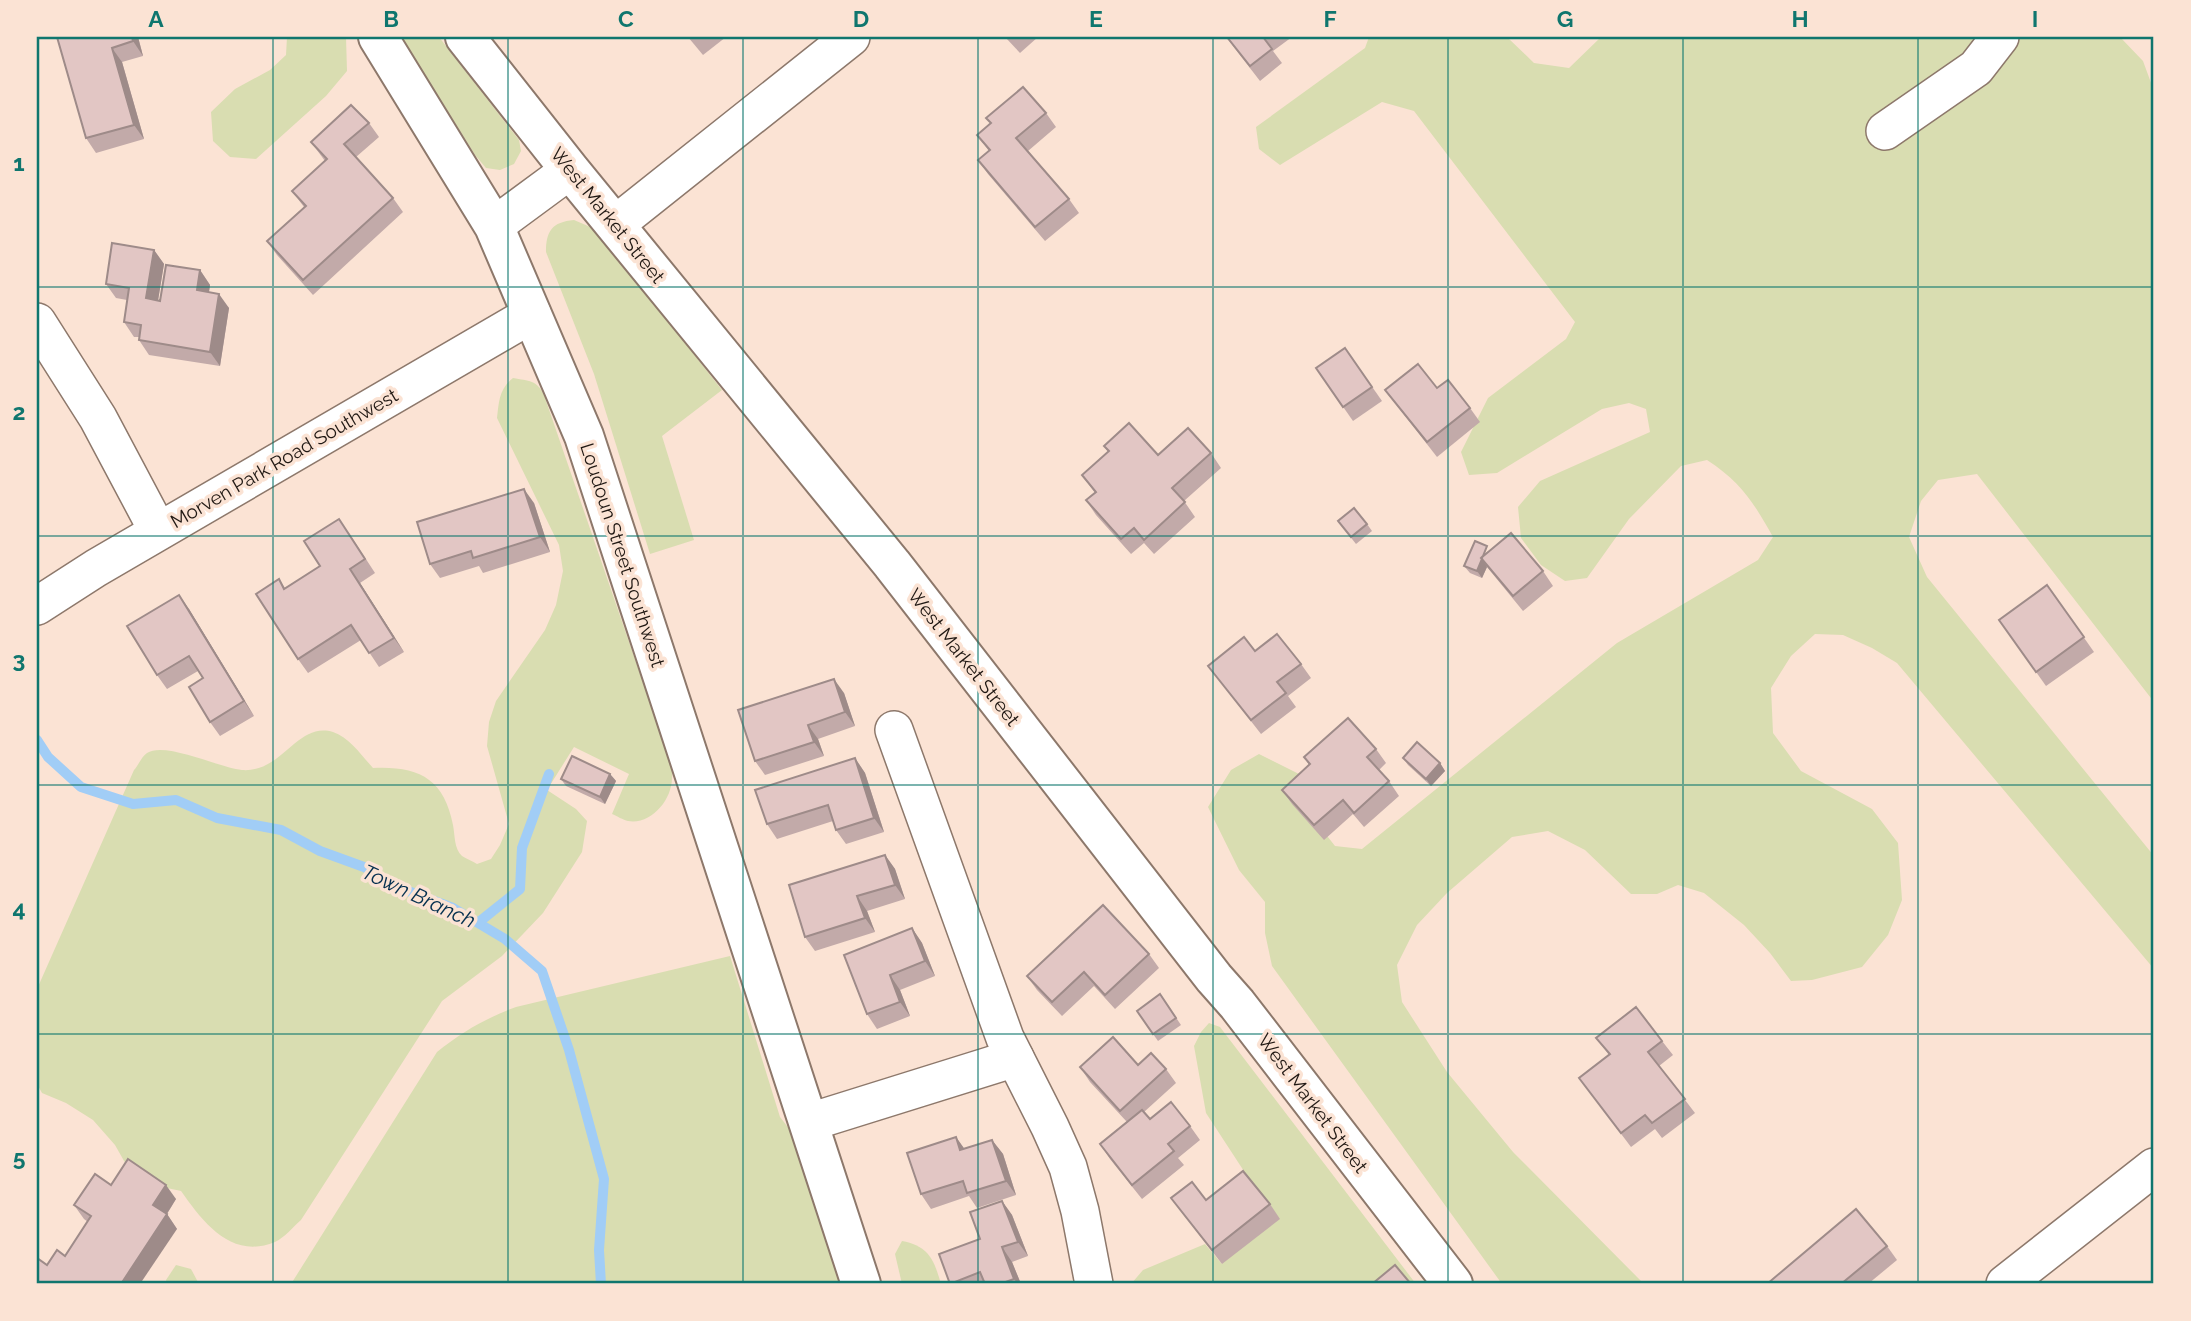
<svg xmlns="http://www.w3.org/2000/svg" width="2191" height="1321" viewBox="0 0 2191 1321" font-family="Raleway,sans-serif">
<rect width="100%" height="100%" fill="#fbe3d4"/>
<g fill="#d9ddb1">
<polygon points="287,37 346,37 347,71 326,96 256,159 230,157 213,141 211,112 235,89 270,70 286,55"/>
<polygon points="401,37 439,37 519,140 521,151 514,164 500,170 486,168 475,155"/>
<path d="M1369,37H1507L1534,63L1569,68L1601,37H2120L2143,61L2154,91V702L1977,474L1938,480L1921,501L1909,537L1927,577L2154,856V969L1897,663L1872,648L1843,635L1815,634L1791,656L1771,688L1773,733L1801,771L1872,809L1898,843L1902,900L1888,935L1862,967L1812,980L1791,981L1770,953L1744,925L1704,893L1678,885L1657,894H1631L1585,850L1548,831L1512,837L1447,893L1417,925L1397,965L1402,1002L1447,1072L1513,1152L1644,1284H1502L1272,966L1265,933V902L1239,870L1208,807L1231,770L1259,754L1303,776L1313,818L1335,846L1362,849L1617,643L1758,560L1773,537C1754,503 1741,482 1707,460L1681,466L1629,519L1587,578L1565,581L1541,565L1521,538L1518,507L1540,481L1650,432L1646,409L1629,403L1602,409L1497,473L1469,475L1461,452L1488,398L1566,339L1575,322L1414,111L1382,102L1280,165L1259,149L1256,127L1365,48Z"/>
<path d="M574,220L595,229L722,390L662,436L694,540L650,554L594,374L546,252C546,231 552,222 574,220Z"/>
<path d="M513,378C529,381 537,380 544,395L670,761C671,766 673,773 672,778C672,800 651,825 628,821C623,820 617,816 612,814L629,774L574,747L547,790L576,809L587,821L582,852L543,913L502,956L442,1001L301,1220C293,1227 284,1238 275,1242C231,1260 203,1222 181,1191L153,1185L132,1175L115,1145L93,1120L66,1103L42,1093L37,1084V989L134,770C138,766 142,756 147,753C165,741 220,768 242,770C283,773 297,721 333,732C349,737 362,756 373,768C418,766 444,778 453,825C455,835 454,849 462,856C466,859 473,861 477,864L491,859L500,845L509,824L487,746L489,722L496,701L545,630L556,605L563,571L559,545L497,418C499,402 499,389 513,378Z"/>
<path d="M730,956L780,1117L794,1135L841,1284H291L437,1052C462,1032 486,1018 516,1007Z"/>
<polygon points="1209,1023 1220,1027 1416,1284 1131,1284 1143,1270 1205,1244 1222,1264 1253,1185 1206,1113 1194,1046 1201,1032"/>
<path d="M902,1241C929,1246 934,1260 941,1284H902L895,1254Z"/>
<polygon points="176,1265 191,1269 199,1284 167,1284 166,1280"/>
</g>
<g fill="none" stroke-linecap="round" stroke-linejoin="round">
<g stroke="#a1cdf6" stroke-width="10">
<polyline points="37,740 48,757 81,787 133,804 176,800 217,818 281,830 320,851 364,867 400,888 453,908 505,939 542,971 569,1050 604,1179 599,1250 601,1284"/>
<polyline points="479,922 520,889 522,848 549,774"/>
</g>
<g stroke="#8d786b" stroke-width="40">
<g id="minor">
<polyline points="1885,131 1976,68 2000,37"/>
<polyline points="616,224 851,37"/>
<polyline points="494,226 570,170"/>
<polyline points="37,322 98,418 158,531"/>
<polyline points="37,606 96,568 532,314"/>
<polyline points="894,730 1005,1038 1050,1127 1068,1167 1080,1211 1094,1284"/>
<polyline points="810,1122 1015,1058"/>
<polyline points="2005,1284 2154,1167"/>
</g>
</g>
<g stroke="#8d786b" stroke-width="42">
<g id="major">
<polyline points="378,37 494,226 584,436 861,1284"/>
<polyline points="465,37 570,170 892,564 1214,978 1237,1004 1453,1284"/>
</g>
</g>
<use href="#minor" stroke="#fff" stroke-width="37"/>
<use href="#major" stroke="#fff" stroke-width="38"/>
</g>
<g fill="#c2aaa9">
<polygon points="57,37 138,37 143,56 122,62 144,139 96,153 86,138"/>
<polygon points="688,37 726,37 703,55"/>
<polygon points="1005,37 1038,37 1020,53"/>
<polygon points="1226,37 1292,37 1273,51 1282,63 1260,81"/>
<polygon points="1046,113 1056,127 1028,151 1069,199 1079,213 1045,241 988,174 978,160 989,151 977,135"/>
<polygon points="369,123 379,137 356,157 393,198 403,212 313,295 277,255 267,241 304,207 292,191 325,161 311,142"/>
<polygon points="154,250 164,264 158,300 160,301 200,270 210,285 209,292 229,308 220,366 149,355 139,340 139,337 134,337 124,322 127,300 116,298 106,284"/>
<polygon points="1345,348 1382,401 1353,421 1316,368"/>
<polygon points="1437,388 1470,408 1480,422 1437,457 1385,390"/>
<polygon points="1104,446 1158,455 1211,453 1221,468 1184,501 1195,517 1154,554 1144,543 1131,554 1096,515 1086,500 1095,493 1082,475 1108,452"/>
<polygon points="534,503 550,552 483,573 479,566 440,578 430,564"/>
<polygon points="1338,521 1367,524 1372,531 1356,544"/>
<polygon points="349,533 375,573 360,583 404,652 379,667 361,640 308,673 298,659 279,579 285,588 320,566"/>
<polygon points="1490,550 1543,571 1553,586 1523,611 1487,567 1482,578 1470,573 1464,566"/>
<polygon points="2047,585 2094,652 2046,686 1999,620"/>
<polygon points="189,609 254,716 220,736 210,722 203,678 198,671 167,689 157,675"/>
<polygon points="1255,651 1301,664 1311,678 1288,696 1296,707 1261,734 1208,666"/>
<polygon points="844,693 855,726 818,739 824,756 765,775 755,761"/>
<polygon points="1376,749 1386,763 1379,770 1389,781 1399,796 1364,827 1353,814 1324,840 1292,804 1282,790 1309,765 1304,757"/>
<polygon points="855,758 865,773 884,832 846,844 836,830 833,821 777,839 767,824"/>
<polygon points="1403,758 1440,763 1445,771 1431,786 1408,765"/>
<polygon points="610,774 616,781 605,804 566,786 561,779"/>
<polygon points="885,855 895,869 905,899 867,911 875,932 815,951 805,937"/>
<polygon points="912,928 922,943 935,976 900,990 910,1016 877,1029 867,1014"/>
<polygon points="1149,954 1159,968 1115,1009 1094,986 1062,1016 1037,990 1027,976"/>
<polygon points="1160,994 1181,1025 1158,1041 1137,1011"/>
<polygon points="1596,1038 1662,1041 1673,1055 1659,1066 1695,1113 1662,1138 1655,1129 1631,1147 1579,1078 1609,1055"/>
<polygon points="1138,1065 1166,1069 1176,1083 1144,1112 1150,1119 1190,1126 1200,1140 1178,1158 1184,1165 1142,1199 1110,1159 1100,1144 1127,1122 1090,1082 1080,1067"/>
<polygon points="956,1137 964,1149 992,1140 1003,1154 1016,1195 977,1208 969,1196 931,1209 921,1194"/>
<polygon points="111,1185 176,1199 167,1214 177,1229 47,1265 65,1256 88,1222 84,1219 74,1205"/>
<polygon points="1171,1198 1270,1204 1280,1219 1222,1264"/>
<polygon points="1002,1201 1012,1215 1028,1256 1012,1262 1021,1284 950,1284 980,1239"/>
<polygon points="1887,1246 1897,1260 1868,1284 1767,1284"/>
</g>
<g fill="#9e8b89">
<polygon points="132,37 138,37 143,56 133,41"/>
<polygon points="112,48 122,62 144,139 134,125"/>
<polygon points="154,250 164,264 156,313 146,298"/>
<polygon points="200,270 210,285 207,304 197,290"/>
<polygon points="219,294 229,308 220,366 210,352"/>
<polygon points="524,489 534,503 550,552 540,537"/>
<polygon points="1482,559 1487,567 1482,578 1477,571"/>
<polygon points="350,569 360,583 404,652 394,638"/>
<polygon points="179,595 189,609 254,716 244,701"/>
<polygon points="834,679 844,693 855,726 845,712"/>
<polygon points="808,725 818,739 824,756 814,742"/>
<polygon points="855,758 865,773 884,832 874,818"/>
<polygon points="1440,763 1445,771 1431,786 1426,779"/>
<polygon points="610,774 616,781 605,804 600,797"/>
<polygon points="885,855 895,869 905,899 895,885"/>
<polygon points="857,896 867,911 875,932 865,918"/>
<polygon points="912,928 922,943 935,976 925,961"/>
<polygon points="890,975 900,990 910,1016 900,1002"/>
<polygon points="956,1137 966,1151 960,1150"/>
<polygon points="992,1140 1003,1154 1016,1195 1006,1181"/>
<polygon points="166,1185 176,1199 163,1220 153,1205"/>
<polygon points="1002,1201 1012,1215 1028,1256 1018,1242"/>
<polygon points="167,1214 177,1229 140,1284 121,1284"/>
<polygon points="1002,1247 1012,1262 1021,1284 1018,1284 1014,1279"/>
</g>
<g fill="#e2c6c4" stroke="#9e8b89" stroke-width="2">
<polygon points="57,37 132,37 133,41 112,48 134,125 86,138"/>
<polygon points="1227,37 1263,37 1272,49 1250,66"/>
<polygon points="1023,87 1046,113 1016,138 1069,199 1035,227 978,160 990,150 977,135 991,123 986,118"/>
<polygon points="351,105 369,123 344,144 393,198 303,280 267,241 306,206 292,191 327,159 311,142"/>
<polygon points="112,243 154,250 146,298 160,301 166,265 200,270 197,290 219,294 210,352 139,340 141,325 124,322 129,288 106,284"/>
<polygon points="1345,348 1372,387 1343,407 1316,368"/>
<polygon points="1418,364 1437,388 1448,380 1470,408 1427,442 1385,390"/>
<polygon points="1129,423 1158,455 1188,428 1211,453 1172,488 1185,502 1144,540 1134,528 1121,539 1086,500 1096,492 1082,475 1109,451 1104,446"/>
<polygon points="524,489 540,537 473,558 471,551 430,564 417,522"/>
<polygon points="1354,508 1367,524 1351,537 1338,521"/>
<polygon points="339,519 365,559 350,569 394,638 369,653 351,625 298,659 256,594 279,579 284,589 320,566 304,541"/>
<polygon points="1511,533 1543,571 1513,596 1481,558"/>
<polygon points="1475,541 1487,546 1483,556 1481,558 1482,559 1477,571 1464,566"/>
<polygon points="2047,585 2084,637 2036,672 1999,620"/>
<polygon points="179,595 244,701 210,722 189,687 203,678 189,656 157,675 127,626"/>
<polygon points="1277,634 1301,664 1277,682 1286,693 1251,720 1208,666 1244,637 1255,651"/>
<polygon points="834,679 845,712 808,725 814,742 755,761 738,710"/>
<polygon points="1348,718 1376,749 1367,757 1389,781 1354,813 1343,800 1314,825 1282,790 1310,764 1304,757"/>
<polygon points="1417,742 1440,763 1426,779 1403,758"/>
<polygon points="572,756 610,774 600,797 561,779"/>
<polygon points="855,758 874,818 836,830 828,805 767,824 755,790"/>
<polygon points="885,855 895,885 857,896 865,918 805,937 789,885"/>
<polygon points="1103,905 1149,954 1105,995 1084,972 1052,1002 1027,976"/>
<polygon points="912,928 925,961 890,975 900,1002 867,1014 844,955"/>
<polygon points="1160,994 1176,1018 1153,1034 1137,1011"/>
<polygon points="1636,1007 1662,1041 1648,1052 1685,1099 1652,1123 1645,1115 1621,1133 1579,1078 1610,1054 1596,1038"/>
<polygon points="1113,1037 1138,1065 1151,1053 1166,1069 1120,1111 1080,1067"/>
<polygon points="1171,1102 1190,1126 1168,1144 1174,1151 1132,1185 1100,1144 1142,1110 1150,1119"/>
<polygon points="956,1137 960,1150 992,1140 1006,1181 967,1193 963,1181 921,1194 907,1153"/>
<polygon points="128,1159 166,1185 153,1205 167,1214 121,1284 37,1284 37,1258 47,1265 57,1250 65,1256 91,1216 74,1205 95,1174 111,1185"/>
<polygon points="1243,1171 1270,1204 1212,1250 1171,1198 1192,1182 1206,1200"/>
<polygon points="1002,1201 1018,1242 1002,1247 1014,1279 1000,1284 985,1284 980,1272 950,1284 939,1254 980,1239 970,1212"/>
<polygon points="1856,1209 1887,1246 1841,1284 1767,1284"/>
<polygon points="1395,1265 1411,1284 1372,1284"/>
</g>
<path fill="none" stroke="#0f766e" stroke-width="2" stroke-opacity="0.55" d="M273,37V1284M508,37V1284M743,37V1284M978,37V1284M1213,37V1284M1448,37V1284M1683,37V1284M1918,37V1284M37,287H2154M37,536H2154M37,785H2154M37,1034H2154"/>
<g text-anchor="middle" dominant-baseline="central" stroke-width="7" stroke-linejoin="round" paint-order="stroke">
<g font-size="19" fill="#201813" stroke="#fbe3d4">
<text transform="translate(608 215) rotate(51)">West Market Street</text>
<text transform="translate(284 458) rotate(-30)">Morven Park Road Southwest</text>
<text transform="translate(623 555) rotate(72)">Loudoun Street Southwest</text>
<text transform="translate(964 657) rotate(52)">West Market Street</text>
<text transform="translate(1313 1103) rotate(53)">West Market Street</text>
</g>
<g font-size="21" font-style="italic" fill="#042f4f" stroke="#fbe3d4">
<text transform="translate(419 896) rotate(25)">Town Branch</text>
</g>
</g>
<rect width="2191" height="1321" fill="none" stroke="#fbe3d4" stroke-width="77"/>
<rect x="38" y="38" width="2114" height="1244" fill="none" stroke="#0f766e" stroke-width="2.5"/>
<g font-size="23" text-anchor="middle" font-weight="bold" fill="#0f766e">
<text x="156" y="27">A</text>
<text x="391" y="27">B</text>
<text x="626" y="27">C</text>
<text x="861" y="27">D</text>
<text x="1096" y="27">E</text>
<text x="1330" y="27">F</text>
<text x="1565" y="27">G</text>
<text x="1800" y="27">H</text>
<text x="2035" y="27">I</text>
<text x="19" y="171">1</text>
<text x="19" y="420">2</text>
<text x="19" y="668">3</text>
<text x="19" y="917">4</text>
<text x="19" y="1166">5</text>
</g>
</svg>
